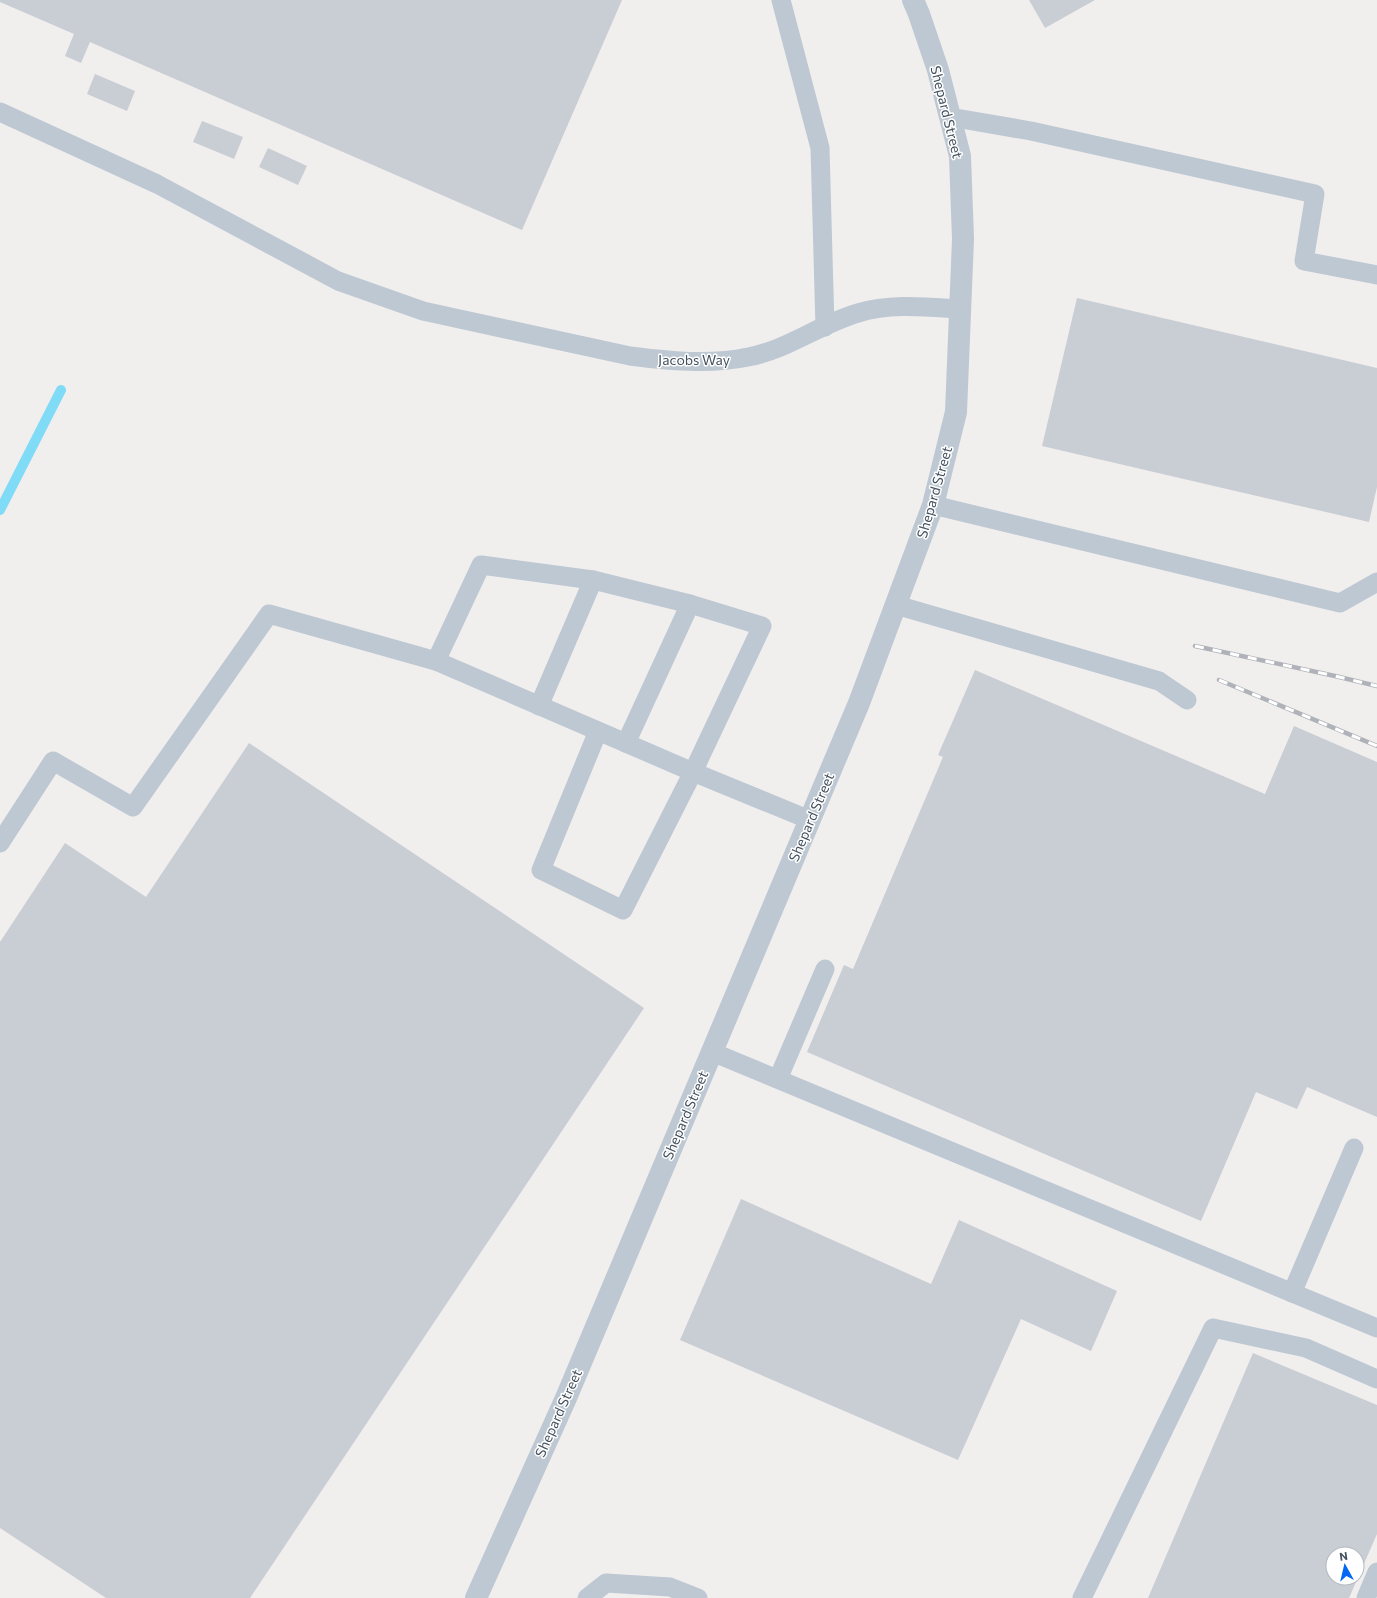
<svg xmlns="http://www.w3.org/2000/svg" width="1377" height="1598" viewBox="0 0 1377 1598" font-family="Commissioner,sans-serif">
<rect width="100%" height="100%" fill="#f1eeee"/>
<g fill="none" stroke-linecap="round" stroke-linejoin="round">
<polyline stroke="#7fdbf6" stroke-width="10" points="0,510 61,390"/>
</g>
<g fill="#c9cdd4" fill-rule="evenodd">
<polygon points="0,0 622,0 522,230 90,42 81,63 65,56 74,34 0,2"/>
<polygon points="1029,0 1095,0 1045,28"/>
<polygon points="95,74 135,91 127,111 87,94"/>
<polygon points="202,121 243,137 234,159 193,142"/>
<polygon points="268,148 307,166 298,185 259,167"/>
<polygon points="1077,298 1377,368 1377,487 1369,522 1042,446"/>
<polygon points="975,670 1265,794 1294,726 1377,762 1377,1117 1307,1087 1297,1109 1256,1092 1201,1221 807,1052 844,965 853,969 943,757 938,755"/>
<polygon points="249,743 644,1008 250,1598 106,1598 0,1528 0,942 65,843 146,897"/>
<polygon points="741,1199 931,1284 959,1220 1117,1291 1091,1351 1021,1319 958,1460 680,1340"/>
<path d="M1253,1353L1377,1405V1534L1349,1598H1148ZM1333,1554H1357V1578H1333Z"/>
</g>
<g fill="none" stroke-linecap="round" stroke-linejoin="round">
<g stroke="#bdc8d2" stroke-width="19">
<polyline points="781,0 820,148 825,327"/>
<path d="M0,112L157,184L338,281L423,311L630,356C668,361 711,365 748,357C787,350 820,324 858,313C891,303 926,307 960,309"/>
<polyline points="950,117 1031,131 1315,194 1304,261 1377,275"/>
<polyline points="933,505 1340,603 1377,582"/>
<polyline points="896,605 1159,681 1187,700"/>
<polyline points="436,661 481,565 593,580"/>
<polyline points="539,706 593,580 690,604"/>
<polyline points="598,731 541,870 623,910 693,772 762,626 690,604 626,743"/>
<polyline points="0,843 53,761 133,807 269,614 436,661 693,772 810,820"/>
<polyline points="712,1052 1377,1328"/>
<polyline points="778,1079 825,969"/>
<polyline points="1292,1293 1354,1148"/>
<polyline points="587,1598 606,1583 670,1587 698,1598"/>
<polyline points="1082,1598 1213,1328 1306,1348 1377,1379"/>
<polyline points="1366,1598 1377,1572"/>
</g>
<polyline stroke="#bdc8d2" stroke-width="22" points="476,1598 566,1398 859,703 933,505 956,412 963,239 960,156 938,70 919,14 913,0"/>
<g stroke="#afb3b9" stroke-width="4.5">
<g id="rail">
<polyline points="1195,646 1335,676 1377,686"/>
<polyline points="1219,680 1377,746"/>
</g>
</g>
<use href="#rail" stroke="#fff" stroke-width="3" stroke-dasharray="9" stroke-linecap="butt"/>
</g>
<g text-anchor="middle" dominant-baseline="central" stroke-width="3" stroke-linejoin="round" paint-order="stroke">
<g font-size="14" fill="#44515e" stroke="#fff">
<text transform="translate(947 112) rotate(76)">Shepard Street</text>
<text x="694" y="359">Jacobs Way</text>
<text transform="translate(934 492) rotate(-74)">Shepard Street</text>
<text transform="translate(811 817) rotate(-67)">Shepard Street</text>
<text transform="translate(685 1115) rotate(-67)">Shepard Street</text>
<text transform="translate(558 1413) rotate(-66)">Shepard Street</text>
</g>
</g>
<g transform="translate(1345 1566) rotate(352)"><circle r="19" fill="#ffffff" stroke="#b4b9bf"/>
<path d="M0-3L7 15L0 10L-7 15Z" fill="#0468f4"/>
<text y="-6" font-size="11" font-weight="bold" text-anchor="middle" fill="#44515e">N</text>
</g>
</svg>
